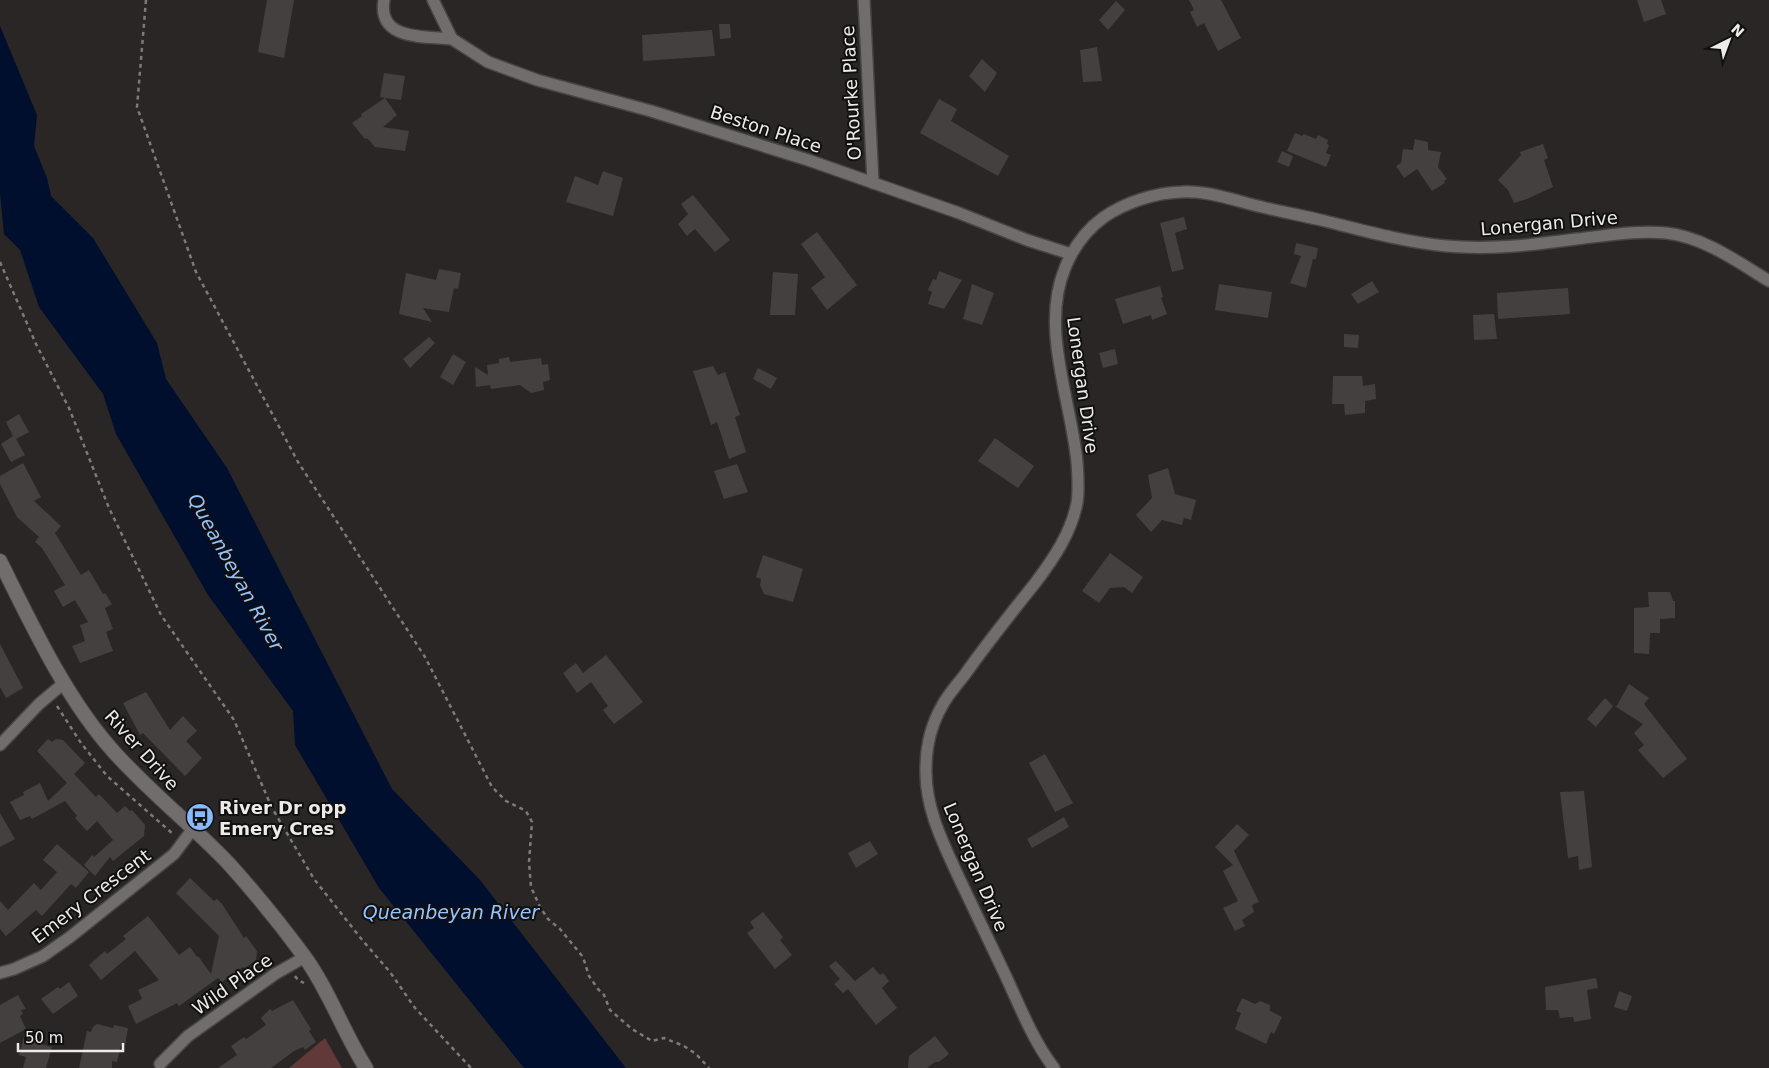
<svg xmlns="http://www.w3.org/2000/svg" width="1769" height="1068" viewBox="0 0 1769 1068" font-family="'DejaVu Sans',sans-serif">
<rect width="100%" height="100%" fill="#2a2626"/>
<polygon fill="#613938" points="325,1038 342,1068 289,1068"/>
<polygon fill="#000f2d" points="0,26 37,115 34,146 47,178 51,196 93,238 157,343 166,379 227,468 392,789 480,880 626,1068 524,1068 379,888 295,745 293,711 208,595 116,434 103,394 39,307 20,250 4,234 0,193"/>
<g fill="#444040">
<polygon points="267,0 294,0 284,58 258,52"/>
<polygon points="1189,0 1221,0 1241,38 1218,51 1204,23 1197,27 1190,12 1194,10"/>
<polygon points="1637,0 1661,0 1666,14 1644,22"/>
<polygon points="1116,1 1125,10 1108,30 1099,20"/>
<polygon points="719,24 730,24 731,38 720,39"/>
<polygon points="712,30 715,56 643,61 642,35"/>
<polygon points="1097,47 1102,81 1083,82 1080,50"/>
<polygon points="982,59 997,73 985,92 969,76"/>
<polygon points="384,73 405,76 401,100 385,98 397,115 383,127 409,131 405,151 375,147 367,138 365,139 352,123 362,116 361,114 385,98 380,97"/>
<polygon points="939,99 957,109 951,121 1009,156 998,176 920,133"/>
<polygon points="1295,133 1302,136 1304,134 1316,139 1318,135 1328,140 1327,144 1329,145 1326,153 1331,155 1326,167 1287,151"/>
<polygon points="1415,139 1428,142 1428,150 1441,152 1438,167 1447,179 1444,181 1445,183 1432,191 1417,169 1404,178 1396,166 1401,163 1403,149 1413,150"/>
<polygon points="1543,144 1548,158 1544,160 1553,187 1527,199 1514,203 1508,190 1498,180 1521,155 1520,152"/>
<polygon points="1282,151 1293,156 1289,167 1277,162"/>
<polygon points="603,171 623,178 613,216 566,202 575,176 598,185"/>
<polygon points="693,195 730,240 715,252 695,229 687,236 678,224 688,214 681,204"/>
<polygon points="1184,217 1187,229 1175,233 1184,269 1172,272 1160,223"/>
<polygon points="817,232 857,285 827,310 811,288 825,277 801,244"/>
<polygon points="1296,243 1318,248 1316,259 1313,259 1306,288 1290,283 1301,256 1294,254"/>
<polygon points="439,269 461,273 458,289 454,288 449,312 423,308 432,322 399,314 406,273 436,280"/>
<polygon points="939,271 962,280 944,309 928,304 932,292 928,290 933,279 936,280"/>
<polygon points="773,272 798,274 795,315 770,315"/>
<polygon points="1372,281 1379,292 1358,304 1351,294"/>
<polygon points="972,284 994,293 982,325 963,319"/>
<polygon points="1219,284 1272,292 1268,318 1215,310"/>
<polygon points="1160,286 1163,297 1161,298 1167,314 1152,320 1151,315 1123,324 1115,299"/>
<polygon points="1568,288 1570,314 1498,319 1497,293"/>
<polygon points="1494,314 1497,339 1474,340 1473,315"/>
<polygon points="1344,334 1359,335 1358,348 1344,347"/>
<polygon points="429,337 435,343 410,368 403,359"/>
<polygon points="1115,349 1118,364 1103,368 1099,353"/>
<polygon points="453,354 466,362 453,385 440,377"/>
<polygon points="509,357 510,362 541,358 542,365 548,364 550,380 543,382 544,390 531,393 520,385 491,389 490,385 476,387 475,367 488,375 487,365 499,363 499,359"/>
<polygon points="713,366 718,375 725,372 740,415 735,417 746,452 729,459 717,422 711,425 693,371"/>
<polygon points="758,368 777,378 771,389 753,379"/>
<polygon points="1333,376 1362,376 1363,386 1375,384 1376,399 1365,401 1365,413 1345,415 1344,404 1332,404"/>
<polygon points="19,414 29,432 16,439 25,455 11,462 1,444 13,436 6,422"/>
<polygon points="995,438 1034,466 1018,488 978,461"/>
<polygon points="23,463 41,497 34,501 61,526 55,533 81,575 89,570 103,594 105,593 112,604 105,608 113,629 106,632 113,651 80,663 72,646 85,641 80,625 88,622 75,600 63,607 54,591 65,585 42,548 35,542 39,537 17,517 0,484 0,476"/>
<polygon points="737,464 748,492 724,499 714,471"/>
<polygon points="1168,468 1175,494 1196,500 1191,520 1184,518 1182,525 1162,520 1151,532 1136,515 1152,498 1148,475"/>
<polygon points="1110,553 1143,577 1132,593 1124,587 1110,588 1099,603 1082,591"/>
<polygon points="763,555 803,569 793,602 764,594 760,585 761,579 756,577"/>
<polygon points="1648,592 1670,592 1673,601 1675,601 1675,618 1660,619 1660,633 1650,633 1649,654 1634,653 1634,608 1649,607"/>
<polygon points="0,644 23,688 6,698 0,687"/>
<polygon points="606,655 643,702 614,724 603,710 608,706 591,682 577,693 563,673 576,663 583,673"/>
<polygon points="1629,684 1649,698 1644,704 1687,759 1663,778 1638,750 1644,745 1634,733 1643,724 1616,707"/>
<polygon points="146,692 170,730 183,716 197,731 186,741 202,758 185,776 143,733 140,735 123,703"/>
<polygon points="1605,698 1613,706 1596,727 1587,719"/>
<polygon points="48,739 52,742 56,739 63,740 85,763 74,774 96,797 99,794 117,813 125,806 130,811 132,810 145,825 144,836 113,861 110,857 95,876 84,865 92,855 94,857 113,840 97,821 87,831 75,818 77,816 65,801 32,819 30,816 20,820 10,802 24,795 23,792 40,783 48,801 67,783 37,751"/>
<polygon points="1045,754 1073,803 1055,812 1029,763"/>
<polygon points="1584,791 1592,867 1579,870 1578,856 1568,858 1560,792"/>
<polygon points="0,813 15,839 0,847"/>
<polygon points="1064,817 1069,827 1032,848 1027,839"/>
<polygon points="1237,824 1249,835 1234,851 1259,902 1252,905 1254,912 1242,920 1245,926 1235,931 1223,908 1238,901 1223,871 1233,865 1215,847"/>
<polygon points="870,841 878,854 856,868 848,853"/>
<polygon points="57,844 89,872 76,888 71,884 42,916 36,910 6,936 0,929 0,901 8,910 34,883 41,890 57,872 43,860"/>
<polygon points="190,878 214,901 217,899 222,904 244,938 246,936 257,951 256,960 245,968 243,967 222,982 218,978 179,1006 177,1003 136,1024 128,1006 142,999 138,990 159,980 135,951 101,980 89,965 105,951 107,954 126,939 123,936 148,916 179,955 190,947 197,957 198,956 211,974 219,936 176,893"/>
<polygon points="763,912 783,937 780,940 792,955 775,969 747,933 754,928 750,922"/>
<polygon points="836,961 855,981 873,967 880,975 883,973 889,981 882,988 897,1008 876,1025 848,989 843,993 834,984 840,979 829,966"/>
<polygon points="1596,978 1598,988 1587,990 1591,1019 1574,1022 1573,1017 1560,1018 1558,1010 1546,1010 1545,987"/>
<polygon points="69,982 78,996 53,1014 41,999 58,987 60,989"/>
<polygon points="1619,991 1632,996 1627,1011 1614,1007"/>
<polygon points="18,995 26,1009 21,1010 23,1014 20,1016 26,1029 0,1043 0,1005"/>
<polygon points="1242,998 1255,1004 1260,1001 1270,1005 1270,1011 1282,1017 1274,1034 1271,1032 1266,1044 1235,1029 1241,1013 1236,1011"/>
<polygon points="293,1000 311,1029 309,1031 316,1042 305,1050 303,1047 294,1051 271,1068 218,1068 237,1055 231,1046 244,1037 246,1039 266,1025 261,1018 270,1009 272,1011"/>
<polygon points="97,1024 113,1028 114,1025 128,1028 125,1046 121,1045 117,1062 112,1061 112,1068 79,1068 87,1031 91,1032 93,1027"/>
<polygon points="26,1029 33,1042 52,1047 46,1068 23,1068 26,1057 19,1055"/>
<polygon points="935,1036 949,1054 939,1062 935,1062 927,1068 908,1068 909,1056"/>
</g>
<g fill="none" stroke-linecap="round" stroke-linejoin="round">
<g stroke="#474444" stroke-width="14">
<g id="minor">
<path d="M384,0C377,41 425,36 452,39L433,0"/>
<polyline points="864,0 873,183"/>
<polyline points="452,39 488,62 537,80 651,111 808,160 959,213 1027,240 1071,254"/>
<polyline points="0,745 39,704 64,683"/>
<polyline points="0,973 14,969 43,956 70,937 174,854 192,830"/>
<polyline points="160,1064 188,1036 275,974 305,957"/>
<path d="M1054,1068C1031,1038 1018,1001 1001,966C987,937 973,907 959,878C943,843 925,808 926,769C926,748 931,725 942,706C948,694 958,684 966,673C988,642 1012,612 1036,582C1054,558 1071,533 1077,503C1079,490 1078,475 1077,462C1071,400 1040,328 1065,268C1073,248 1086,230 1104,217C1126,202 1155,193 1181,192C1207,190 1236,201 1262,207C1283,212 1304,216 1325,221C1365,231 1405,242 1446,246C1492,250 1531,245 1576,239C1606,236 1636,230 1666,233C1704,237 1738,262 1769,281"/>
</g>
</g>
<g stroke="#474444" stroke-width="16">
<path id="tertiary" d="M0,561C32,625 66,699 114,752C150,792 193,826 230,865C256,894 281,925 304,956C329,990 343,1032 366,1068"/>
</g>
<g stroke="#7d7a7a" stroke-width="2.5" stroke-dasharray="4 4" stroke-linecap="butt">
<polyline points="146,0 137,107 196,272 298,462 425,657 492,787 506,801 526,811 532,822 529,862 531,887 540,907 548,919 560,929 583,957 589,976 598,989 604,995 610,1010 632,1029 652,1041 664,1038 684,1046 696,1054 709,1068"/>
<polyline points="0,262 36,344 69,408 109,508 161,615 234,720 272,808 314,879 363,941 390,972 415,1008 471,1068"/>
<polyline points="57,706 81,743 107,776 173,834"/>
<polyline points="295,976 298,980 304,983"/>
</g>
<use href="#minor" stroke="#726d6d" stroke-width="11"/>
<use href="#tertiary" stroke="#726d6d" stroke-width="14"/>
</g>
<defs>
<g id="bus-disc" transform="scale(1.4375)"><circle r="9.5" fill="#88bafc" stroke="#110f0f"/><path d="M-5-6H5V4H4V6H2V4H-2V6H-4V4H-5ZM-3.5-4V0h7V-4ZM-3.5 1.2v1.5H-2V1.2ZM2 1.2v1.5H3.5V1.2Z" fill="#111"/></g>
</defs>
<g fill-rule="evenodd">
<use href="#bus-disc" x="200" y="817"/>
</g>
<g text-anchor="middle" dominant-baseline="central" stroke-width="4" stroke-linejoin="round" paint-order="stroke">
<g font-size="18" fill="#edeaea" stroke="#110f0f">
<text transform="translate(851 93) rotate(-93)">O'Rourke Place</text>
<text transform="translate(766 129) rotate(18)">Beston Place</text>
<text transform="translate(1549 223) rotate(-5)">Lonergan Drive</text>
<text transform="translate(1083 385) rotate(82)">Lonergan Drive</text>
<text transform="translate(142 750) rotate(48)">River Drive</text>
<text transform="translate(976 867) rotate(67)">Lonergan Drive</text>
<text transform="translate(91 896) rotate(-37)">Emery Crescent</text>
<text transform="translate(232 984) rotate(-35)">Wild Place</text>
</g>
<g font-size="18" font-weight="bold" fill="#edeaea" stroke="#110f0f" text-anchor="start">
<text x="219" y="807">River Dr opp<tspan x="219" dy="21">Emery Cres</tspan></text>
</g>
<g font-size="19" font-style="italic" fill="#95c3ff" stroke="#110f0f">
<text transform="translate(236 572) rotate(61)">Queanbeyan River</text>
<text x="451" y="912">Queanbeyan River</text>
</g>
</g>
<g transform="translate(1729 40) rotate(42)" stroke="#110f0f" stroke-width="4" paint-order="stroke">
<path d="M0-4L9 19L0 12L-9 19Z" fill="#edeaea"/>
<text y="-8" font-size="14" font-weight="bold" text-anchor="middle" fill="#edeaea">N</text>
</g>
<path d="M18 1043v8h105v-8" fill="none" stroke="#edeaea" stroke-width="2.5"/>
<text x="25" y="1043" font-size="15" fill="#edeaea" stroke="#110f0f" stroke-width="4" paint-order="stroke">50 m</text>
</svg>
